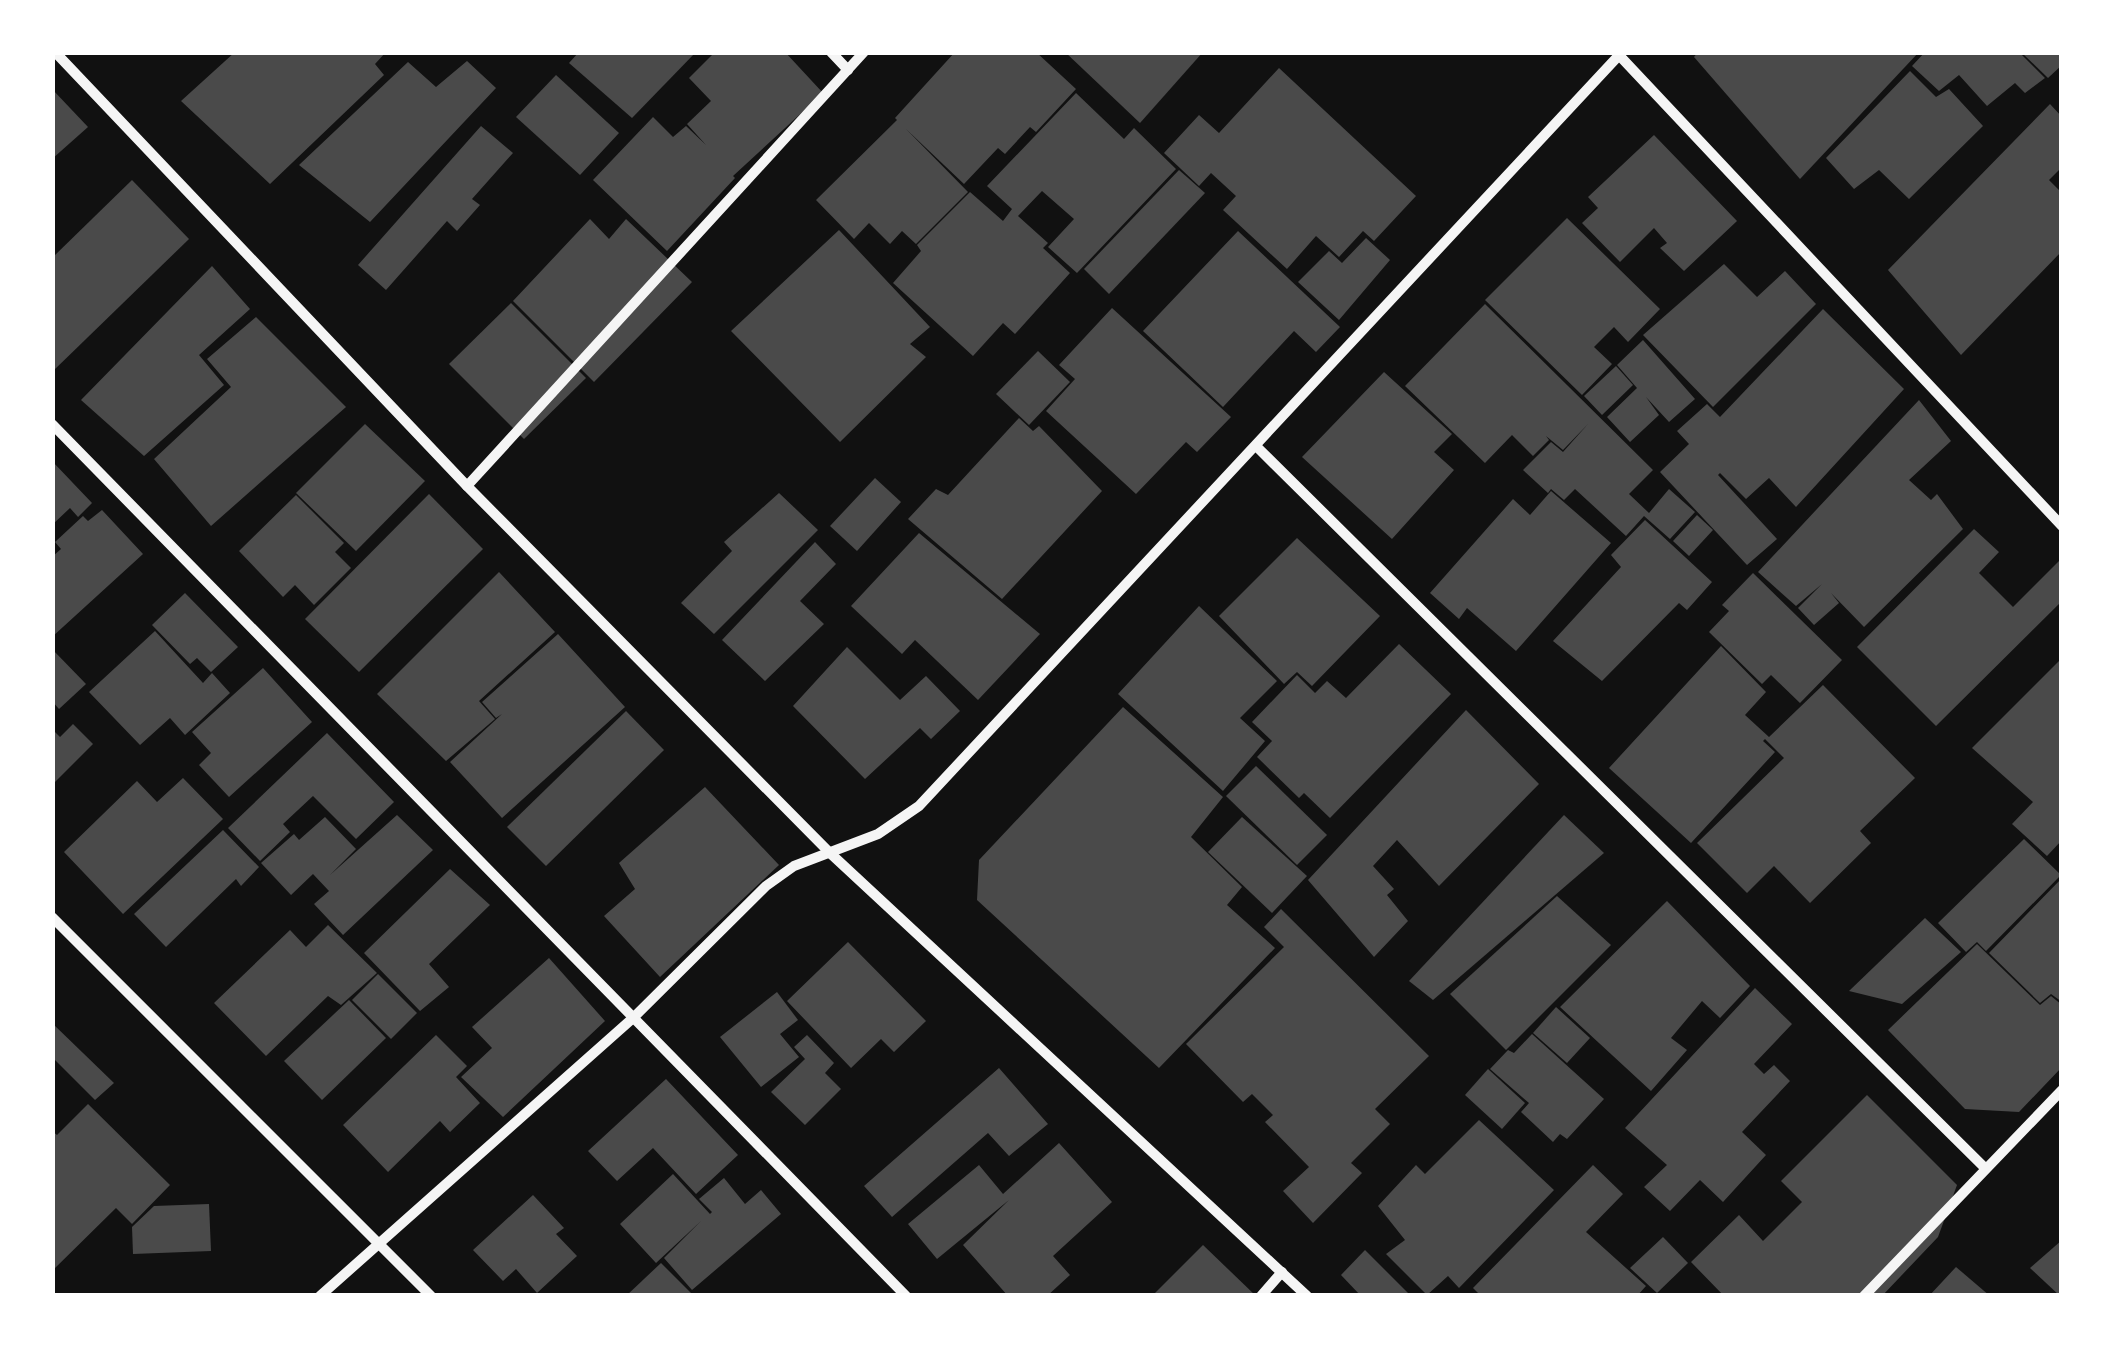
<svg xmlns="http://www.w3.org/2000/svg" width="2114" height="1348" viewBox="0 0 2114 1348" font-family="'IBM Plex Sans',sans-serif">
<rect width="100%" height="100%" fill="#111"/>
<g fill="#4a4a4a">
<polygon points="235,52 386,52 375,64 384,75 270,184 181,101"/>
<polygon points="579,52 696,52 632,118 569,63"/>
<polygon points="715,52 785,52 823,93 733,176 735,178 667,251 593,180 653,117 673,137 686,126 706,145 687,124 711,101 689,78"/>
<polygon points="955,52 1036,52 1076,89 1036,132 1030,127 1005,154 998,148 964,184 906,129 968,192 916,244 902,231 890,244 869,223 854,239 816,200 897,120 895,118"/>
<polygon points="1065,52 1203,52 1140,123"/>
<polygon points="1698,52 1919,52 1800,179 1694,57"/>
<polygon points="1925,52 2019,52 2045,78 2025,93 2015,83 1987,106 1959,75 1939,91 1912,66"/>
<polygon points="2021,52 2062,52 2062,65 2048,78"/>
<polygon points="467,61 496,88 370,222 299,165 408,62 436,87"/>
<polygon points="1279,68 1416,196 1374,241 1363,231 1339,257 1316,236 1287,269 1223,210 1236,196 1211,173 1199,186 1164,153 1199,115 1219,133"/>
<polygon points="1910,71 1936,97 1949,89 1983,126 1909,199 1879,170 1854,189 1826,158"/>
<polygon points="556,75 619,133 580,175 516,117"/>
<polygon points="52,89 88,127 52,159"/>
<polygon points="1076,93 1124,139 1134,128 1176,169 1077,273 1048,247 1074,219 1042,191 1018,216 1048,243 1043,248 1070,273 1015,334 1003,323 973,356 893,283 921,251 917,245 970,192 1003,221 1012,209 987,186"/>
<polygon points="2050,104 2062,117 2062,167 2049,180 2062,193 2062,251 1961,355 1888,270"/>
<polygon points="481,126 513,153 472,199 480,205 457,231 447,221 386,290 358,265"/>
<polygon points="1654,135 1737,221 1684,271 1660,248 1667,243 1654,228 1620,262 1582,223 1598,208 1588,197"/>
<polygon points="1179,170 1205,193 1109,294 1084,269"/>
<polygon points="132,180 189,239 52,372 52,258"/>
<polygon points="1567,218 1660,309 1628,342 1614,327 1594,347 1612,364 1582,395 1485,300"/>
<polygon points="590,219 609,239 626,219 692,282 594,382 513,301"/>
<polygon points="839,230 930,327 910,344 926,357 840,442 731,331"/>
<polygon points="1238,231 1340,327 1316,352 1294,331 1223,407 1143,331"/>
<polygon points="1366,238 1390,260 1339,320 1298,282 1329,251 1342,263"/>
<polygon points="1724,264 1757,297 1785,271 1816,304 1713,407 1643,335"/>
<polygon points="212,266 250,309 199,355 224,385 144,456 81,400"/>
<polygon points="511,303 586,378 524,439 449,364"/>
<polygon points="1485,304 1653,470 1629,494 1649,513 1669,489 1695,512 1670,539 1644,516 1626,536 1575,489 1564,500 1551,489 1548,493 1523,470 1551,442 1563,452 1588,424 1563,450 1546,436 1549,440 1533,456 1512,435 1485,463 1405,386"/>
<polygon points="1112,308 1231,417 1197,452 1186,442 1136,494 1046,411 1075,379 1059,365"/>
<polygon points="1823,309 1904,389 1796,507 1769,478 1746,499 1720,473 1718,475 1777,539 1747,565 1660,472 1689,444 1677,431 1707,404 1720,417"/>
<polygon points="256,317 346,407 211,526 154,459 231,387 207,359"/>
<polygon points="1643,340 1695,399 1669,422 1646,397 1659,415 1630,442 1607,417 1637,388 1617,365"/>
<polygon points="1038,351 1070,382 1029,425 996,394"/>
<polygon points="1616,366 1633,385 1602,415 1584,396"/>
<polygon points="1384,372 1452,434 1434,452 1454,470 1392,539 1302,457"/>
<polygon points="1919,400 1951,441 1909,480 1931,500 1937,494 1963,529 1864,627 1831,593 1839,603 1814,625 1798,608 1822,584 1796,606 1758,572"/>
<polygon points="1019,418 1033,431 1039,426 1102,491 1002,599 908,519 936,489 948,495"/>
<polygon points="365,424 425,481 356,551 296,493"/>
<polygon points="52,461 92,503 78,517 70,508 52,525"/>
<polygon points="875,478 901,502 857,551 830,526"/>
<polygon points="1551,491 1611,543 1516,651 1467,608 1459,619 1430,593 1513,499 1530,515"/>
<polygon points="779,493 818,530 714,634 681,603 732,551 724,542"/>
<polygon points="429,494 483,549 359,672 305,619"/>
<polygon points="296,495 344,543 335,552 351,568 314,605 295,585 283,597 239,551"/>
<polygon points="102,510 143,554 52,637 52,557 61,549 55,542 83,516 88,521"/>
<polygon points="1697,515 1713,530 1689,556 1673,541"/>
<polygon points="1645,520 1712,582 1687,610 1679,603 1602,681 1553,641 1621,567 1611,555"/>
<polygon points="1974,529 1999,552 1979,573 2013,607 2062,558 2062,601 1936,726 1857,647"/>
<polygon points="919,533 1040,634 978,700 915,640 902,654 851,606"/>
<polygon points="1297,538 1380,616 1312,686 1297,672 1284,684 1219,616"/>
<polygon points="815,542 836,564 800,601 824,624 765,681 722,640"/>
<polygon points="499,572 555,632 479,701 495,719 446,761 377,694"/>
<polygon points="1753,573 1842,660 1800,703 1771,675 1762,684 1709,632 1729,611 1722,605"/>
<polygon points="185,593 238,647 211,672 197,658 190,664 152,625"/>
<polygon points="1199,606 1277,681 1240,718 1265,741 1223,791 1118,694"/>
<polygon points="155,631 203,683 212,673 230,693 185,735 170,718 140,745 89,692"/>
<polygon points="558,634 625,707 502,818 450,762 502,714 496,718 482,702"/>
<polygon points="1399,644 1451,694 1330,818 1304,793 1299,798 1257,757 1272,741 1252,722 1297,675 1315,693 1327,681 1346,698"/>
<polygon points="1721,646 1766,692 1745,715 1769,737 1823,685 1915,778 1860,831 1871,843 1810,903 1774,866 1747,893 1697,843 1784,758 1765,739 1763,741 1775,752 1691,843 1609,768"/>
<polygon points="847,647 900,700 926,676 960,711 931,739 920,728 865,779 793,706"/>
<polygon points="52,649 86,684 59,709 52,701"/>
<polygon points="2062,658 2062,840 2047,856 2012,824 2033,802 1972,748"/>
<polygon points="263,668 312,722 229,797 199,765 211,753 192,732"/>
<polygon points="1123,707 1223,797 1191,837 1242,887 1227,905 1275,948 1159,1068 977,900 979,860"/>
<polygon points="1466,710 1539,784 1439,886 1397,840 1373,866 1394,889 1387,895 1408,921 1374,957 1308,880"/>
<polygon points="626,711 664,750 546,866 507,827"/>
<polygon points="73,724 93,744 52,785 52,729 60,737"/>
<polygon points="327,733 394,802 356,839 313,796 283,824 290,832 260,861 228,828"/>
<polygon points="1256,766 1327,835 1297,865 1226,796"/>
<polygon points="183,778 223,819 123,914 64,852 137,781 157,802"/>
<polygon points="705,787 779,865 660,977 604,916 635,889 619,863"/>
<polygon points="397,815 433,850 343,935 314,904 329,891 313,874 291,895 261,863 294,834 299,840 325,817 356,849 330,875"/>
<polygon points="1564,815 1604,853 1433,1000 1409,981"/>
<polygon points="1242,817 1307,876 1272,913 1208,852"/>
<polygon points="223,830 259,867 241,886 236,879 166,947 134,914"/>
<polygon points="2024,839 2061,875 1986,951 1977,942 1966,952 1938,923"/>
<polygon points="450,869 490,905 429,964 449,987 420,1011 364,953"/>
<polygon points="2062,878 2062,1002 2051,994 2040,1003 1989,953"/>
<polygon points="1557,896 1611,945 1506,1050 1450,994"/>
<polygon points="1667,901 1750,986 1720,1018 1702,1001 1671,1038 1687,1050 1651,1091 1560,1007"/>
<polygon points="1281,909 1429,1056 1375,1109 1390,1124 1351,1163 1362,1173 1313,1223 1283,1191 1309,1167 1265,1122 1273,1115 1252,1094 1243,1102 1186,1044 1284,947 1264,927"/>
<polygon points="1925,918 1961,952 1902,1004 1849,991"/>
<polygon points="328,925 377,973 341,1005 328,996 266,1056 214,1003 290,930 306,947"/>
<polygon points="848,942 926,1021 894,1052 881,1039 851,1068 787,1001"/>
<polygon points="1977,944 2040,1005 2051,996 2062,1005 2062,1067 2019,1112 1965,1109 1888,1030"/>
<polygon points="549,958 605,1021 503,1117 461,1077 492,1048 472,1027"/>
<polygon points="378,974 417,1013 391,1039 352,1000"/>
<polygon points="1755,988 1792,1024 1754,1064 1764,1074 1774,1065 1790,1081 1742,1132 1766,1155 1723,1202 1700,1180 1670,1211 1644,1187 1667,1165 1625,1128"/>
<polygon points="777,992 798,1020 780,1034 799,1057 761,1087 720,1037"/>
<polygon points="349,1000 386,1038 322,1100 284,1061"/>
<polygon points="1556,1007 1590,1038 1567,1063 1533,1033"/>
<polygon points="52,1023 114,1083 95,1100 52,1057"/>
<polygon points="1532,1034 1604,1099 1567,1139 1560,1134 1553,1142 1521,1112 1529,1103 1490,1069 1508,1050 1514,1053"/>
<polygon points="436,1035 467,1066 456,1077 480,1103 450,1132 440,1121 388,1172 343,1125"/>
<polygon points="807,1035 834,1063 825,1073 841,1089 805,1125 771,1092 805,1059 794,1047"/>
<polygon points="999,1068 1048,1124 1009,1156 988,1133 892,1217 864,1186"/>
<polygon points="1488,1069 1525,1103 1502,1129 1465,1095"/>
<polygon points="666,1079 738,1155 696,1194 653,1148 617,1181 588,1151"/>
<polygon points="1867,1095 1957,1185 1938,1237 1882,1296 1724,1296 1691,1262 1739,1215 1763,1241 1802,1202 1781,1181"/>
<polygon points="88,1104 170,1185 132,1224 116,1208 52,1271 52,1131 57,1135"/>
<polygon points="1479,1120 1554,1190 1459,1288 1448,1276 1427,1295 1386,1254 1405,1240 1378,1206 1416,1165 1425,1174"/>
<polygon points="1059,1143 1112,1202 1053,1256 1070,1275 1047,1296 1008,1296 963,1245 1009,1200 937,1259 908,1224 979,1165 1003,1194"/>
<polygon points="1593,1165 1623,1194 1586,1232 1646,1286 1637,1296 1481,1296 1473,1288"/>
<polygon points="673,1174 710,1214 712,1212 699,1199 724,1178 745,1204 761,1190 781,1214 692,1290 664,1258 701,1221 656,1263 620,1224"/>
<polygon points="533,1195 564,1228 556,1234 577,1256 537,1293 516,1269 503,1281 473,1250"/>
<polygon points="209,1204 211,1251 133,1254 132,1227 154,1206"/>
<polygon points="1663,1237 1688,1263 1657,1293 1630,1268"/>
<polygon points="2062,1240 2062,1296 2060,1296 2030,1268"/>
<polygon points="1203,1245 1256,1296 1152,1296"/>
<polygon points="1365,1250 1411,1296 1361,1296 1341,1275"/>
<polygon points="661,1263 694,1296 626,1296"/>
<polygon points="1956,1267 1990,1296 1929,1296"/>
</g>
<g fill="none" stroke-linecap="round" stroke-linejoin="round">
<g stroke="#f5f5f5" stroke-width="10">
<polyline points="55,52 467,486 830,853 1307,1296"/>
<polyline points="831,52 848,70"/>
<polyline points="1617,53 2062,526"/>
<polyline points="52,424 906,1296"/>
<polyline points="1257,447 1985,1168"/>
<polyline points="467,486 864,52"/>
<polyline points="52,917 431,1296"/>
<polyline points="320,1296 633,1018 766,886 794,866 878,834 919,806 1622,52"/>
<polyline points="1261,1296 1282,1272"/>
<polyline points="1864,1296 2062,1090"/>
</g>
</g>
<rect width="2114" height="1348" fill="none" stroke="#ffffff" stroke-width="110"/>
</svg>
